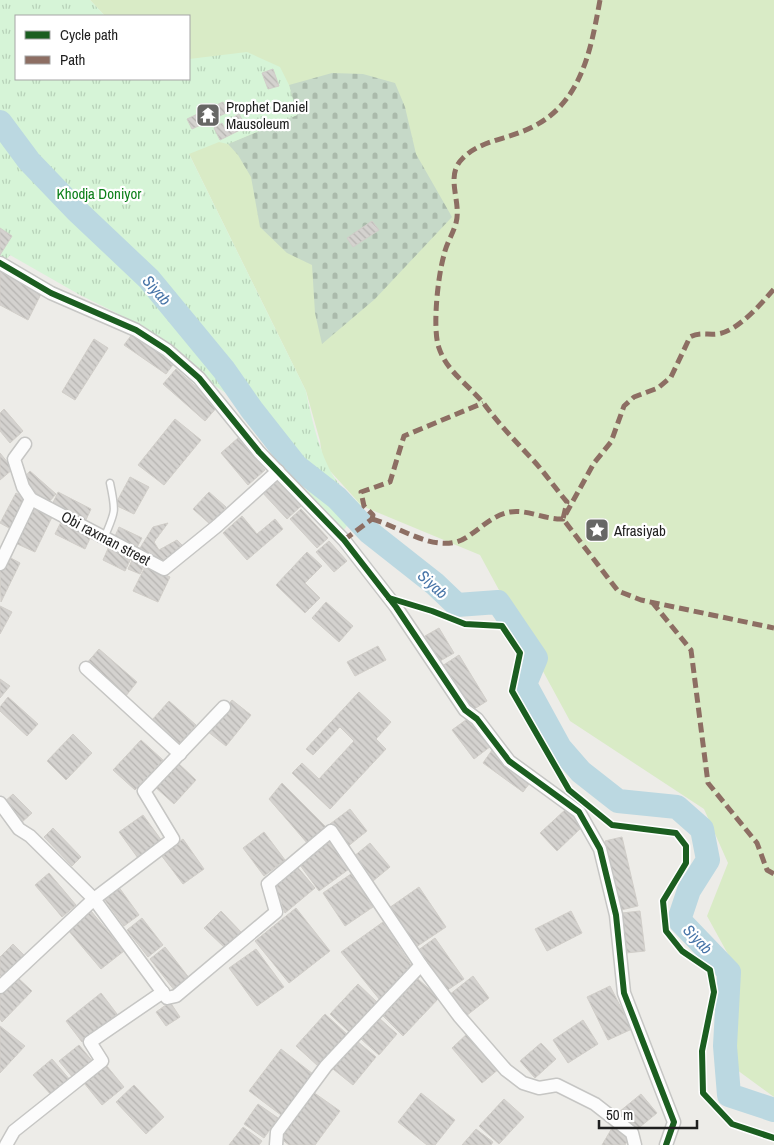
<svg xmlns="http://www.w3.org/2000/svg" width="774" height="1145" viewBox="0 0 774 1145" font-family="'Archivo Narrow',sans-serif">
<defs>
<pattern id="cemetery-stones" width="16" height="16" patternUnits="userSpaceOnUse" patternTransform="scale(1.25)"><rect width="16" height="16" fill="#c6d9c8"/><path d="M2 7V4a2 2 0 0 1 4 0v3zM10 15v-3a2 2 0 0 1 4 0v3z" fill="#aabaab"/></pattern>
<pattern id="park-tufts" width="24" height="20" patternUnits="userSpaceOnUse" patternTransform="scale(1.25)"><rect width="24" height="20" fill="#d6f4d7"/><path d="M3 7l-1-3M5 7V3M7 7l1-3M15 17l-1-3M17 17v-4M19 17l1-3" fill="none" stroke="#b7d1b8"/></pattern>
<pattern id="building-back-hatch" width="6" height="6" patternUnits="userSpaceOnUse" patternTransform="scale(1.25)"><rect width="6" height="6" fill="#d4d2cf"/><path d="M-1 5l2 2M0 0l6 6M5-1l2 2" fill="none" stroke="#b6b4b1"/></pattern>
</defs>
<rect width="100%" height="100%" fill="#edece8"/>
<polygon fill="#d9ebc6" points="90,0 774,0 774,1097 733,1067 740,976 707,916 728,863 704,809 570,721 480,555 362,506 331,472 326,482 320,441 306,391 159,93 189,79 189,16 105,16"/>
<polygon fill="url(#cemetery-stones)" points="332,73 363,74 395,83 405,107 416,154 452,217 375,299 322,344 315,313 312,265 287,253 260,227 251,177 238,155 228,144 297,115 289,85"/>
<path fill="url(#park-tufts)" d="M0,0H90L105,16H16V79H189V59L247,52L280,67L289,85L297,115L228,144L219,142L189,154L306,391C311,417 320,455 334,477C341,488 353,497 362,506L340,535L242,403L215,386L145,327L80,295L10,255L6,260L0,257Z"/>
<g fill="none" stroke-linecap="round" stroke-linejoin="round">
<polyline stroke="#bbd8e1" stroke-width="24" points="0,122 29,161 76,210 149,279 224,370 252,410 296,466 337,498 369,532 435,584 457,605 498,602 536,658 525,684 560,748 581,772 618,801 677,807 702,829 708,860 689,890 679,920 729,972 725,1046 729,1095 774,1110"/>
</g>
<g fill="url(#building-back-hatch)" stroke="#d1cec9">
<polygon points="273,69 279,86 268,89 262,73"/>
<polygon points="223,102 228,112 192,129 187,119"/>
<polygon points="239,114 246,127 220,140 214,128 222,123 225,129 235,124 232,118"/>
<polygon points="372,221 379,230 353,247 347,238"/>
<polygon points="0,228 12,236 0,255"/>
<polygon points="0,270 42,292 28,320 0,305"/>
<polygon points="133,333 175,362 166,374 124,345"/>
<polygon points="94,339 108,348 75,400 62,392"/>
<polygon points="176,369 218,406 205,421 163,384"/>
<polygon points="4,409 23,431 10,443 0,431 0,413"/>
<polygon points="175,419 201,440 164,485 138,465"/>
<polygon points="238,438 265,470 248,485 221,453"/>
<polygon points="0,453 13,469 0,480"/>
<polygon points="30,471 56,494 48,503 22,480"/>
<polygon points="130,477 149,487 134,514 115,505"/>
<polygon points="274,478 301,506 287,519 261,491"/>
<polygon points="58,492 91,509 84,524 51,507"/>
<polygon points="209,492 226,507 211,525 193,509"/>
<polygon points="16,493 27,499 11,529 0,523"/>
<polygon points="32,502 54,513 35,552 13,542"/>
<polygon points="301,509 328,538 317,548 290,519"/>
<polygon points="242,516 257,534 275,519 283,529 247,560 223,533"/>
<polygon points="63,518 93,532 85,549 55,534"/>
<polygon points="168,523 154,542 159,550 177,540 182,545 160,565 137,553 153,527"/>
<polygon points="119,527 142,538 135,551 113,541"/>
<polygon points="329,541 347,561 334,572 316,552"/>
<polygon points="110,544 133,554 125,571 103,560"/>
<polygon points="307,552 322,566 305,583 320,598 305,613 276,585"/>
<polygon points="7,556 20,563 1,602 0,571"/>
<polygon points="134,556 146,562 140,574 128,569"/>
<polygon points="146,565 170,577 158,602 133,591"/>
<polygon points="326,602 353,626 339,642 312,618"/>
<polygon points="0,606 12,612 0,634"/>
<polygon points="439,628 454,653 440,661 425,636"/>
<polygon points="378,646 386,660 355,676 347,662"/>
<polygon points="99,649 137,682 125,697 86,664"/>
<polygon points="459,655 487,701 471,711 442,666"/>
<polygon points="0,679 10,686 0,698"/>
<polygon points="359,692 391,722 376,739 386,749 330,809 292,773 302,763 319,779 354,741 340,727 313,755 306,749"/>
<polygon points="8,697 38,724 27,736 0,711 0,707"/>
<polygon points="232,700 251,715 226,746 207,731"/>
<polygon points="169,701 196,725 179,744 152,720"/>
<polygon points="470,717 491,746 474,759 452,730"/>
<polygon points="73,734 92,753 66,780 47,761"/>
<polygon points="141,740 163,760 135,790 113,770"/>
<polygon points="492,750 532,780 523,792 483,763"/>
<polygon points="177,762 196,780 174,804 154,786"/>
<polygon points="282,783 326,827 308,844 269,799"/>
<polygon points="13,794 32,813 21,823 2,804"/>
<polygon points="350,809 367,831 347,847 330,824"/>
<polygon points="566,809 583,826 557,851 540,833"/>
<polygon points="143,815 162,841 138,858 119,832"/>
<polygon points="53,828 81,857 72,866 44,837"/>
<polygon points="264,832 285,860 264,876 243,848"/>
<polygon points="622,837 638,906 621,910 605,841"/>
<polygon points="183,839 204,869 183,884 161,855"/>
<polygon points="328,840 349,869 319,891 297,861"/>
<polygon points="370,843 390,867 373,881 353,857"/>
<polygon points="295,864 315,888 285,913 273,883"/>
<polygon points="49,873 76,905 62,917 35,885"/>
<polygon points="351,874 373,907 345,926 323,893"/>
<polygon points="118,886 139,915 124,926 102,896"/>
<polygon points="419,887 446,927 416,947 389,908"/>
<polygon points="296,908 330,951 289,983 255,941"/>
<polygon points="91,911 124,951 101,969 68,930"/>
<polygon points="221,911 241,932 225,948 204,928"/>
<polygon points="571,911 582,933 547,951 535,929"/>
<polygon points="640,911 645,951 626,953 622,913"/>
<polygon points="142,918 163,945 148,957 127,930"/>
<polygon points="383,922 411,965 380,1000 341,952"/>
<polygon points="435,938 464,979 446,991 417,951"/>
<polygon points="13,944 25,956 3,978 0,975 0,957"/>
<polygon points="165,947 190,979 175,991 150,959"/>
<polygon points="256,949 284,987 257,1006 229,968"/>
<polygon points="473,976 489,998 466,1016 449,995"/>
<polygon points="17,977 32,991 2,1022 0,1019 0,994"/>
<polygon points="418,979 439,998 403,1036 383,1016"/>
<polygon points="358,984 378,1003 350,1033 330,1014"/>
<polygon points="610,986 632,1029 608,1040 587,997"/>
<polygon points="101,993 117,1014 82,1042 66,1021"/>
<polygon points="170,1002 180,1017 166,1026 156,1012"/>
<polygon points="325,1014 348,1035 318,1066 296,1046"/>
<polygon points="379,1018 397,1034 379,1055 361,1039"/>
<polygon points="583,1020 598,1044 568,1063 553,1040"/>
<polygon points="0,1026 25,1046 0,1073"/>
<polygon points="469,1032 500,1068 482,1083 452,1048"/>
<polygon points="357,1041 376,1057 353,1085 333,1069"/>
<polygon points="541,1043 556,1059 535,1078 520,1061"/>
<polygon points="79,1045 94,1063 74,1079 59,1061"/>
<polygon points="281,1049 313,1074 281,1115 249,1091"/>
<polygon points="52,1059 71,1081 53,1097 33,1075"/>
<polygon points="106,1065 124,1087 102,1105 84,1083"/>
<polygon points="134,1085 164,1117 146,1134 116,1102"/>
<polygon points="313,1092 340,1111 315,1145 289,1145 280,1138"/>
<polygon points="421,1093 455,1120 435,1145 427,1145 398,1122"/>
<polygon points="641,1094 657,1113 635,1131 619,1112"/>
<polygon points="504,1099 524,1117 499,1144 479,1126"/>
<polygon points="258,1104 278,1118 264,1138 244,1124"/>
<polygon points="243,1127 262,1141 259,1145 229,1145"/>
<polygon points="612,1128 629,1138 625,1145 602,1145"/>
<polygon points="476,1129 493,1142 491,1145 462,1145"/>
</g>
<g fill="none" stroke-linecap="round" stroke-linejoin="round">
<g stroke="#c6c6c4" stroke-width="9">
<path id="lane" d="M104,538C116,511 116,511 110,483"/>
</g>
<g stroke="#c6c6c4" stroke-width="15">
<g id="street">
<polyline points="0,263 51,293 136,330 167,350 199,378 259,452 344,540 396,607 465,710 477,719 509,761 579,812 600,849 616,915 624,993 674,1122 666,1145"/>
<polyline points="25,444 14,459 23,487 31,499"/>
<polyline points="0,564 31,499 164,569 217,526 278,471"/>
<polyline points="86,668 180,754"/>
<polyline points="0,803 19,829 30,836 94,899 167,998 176,996 276,912 268,884 331,831 421,965 459,1016 506,1070 523,1083 539,1088 557,1085 595,1104 632,1133 635,1145"/>
<polyline points="0,987 94,899 173,839 144,791 224,707"/>
<polyline points="6,1145 14,1131 102,1061 90,1042 163,992"/>
<polyline points="276,1145 277,1132 326,1066 421,965"/>
</g>
</g>
<use href="#lane" stroke="#fcfcfc" stroke-width="6"/>
<use href="#street" stroke="#fcfcfc" stroke-width="12"/>
<g stroke="#8d6e63" stroke-width="5" stroke-dasharray="10 5" stroke-linecap="butt">
<path d="M600,0C590,55 580,110 521,132C501,140 479,142 463,158C444,176 462,201 456,223C453,234 446,244 444,255C438,275 432,329 439,348C447,372 469,385 484,404C499,424 516,442 533,460C545,473 555,488 567,502L563,519L618,591L641,600L774,628"/>
<path d="M372,519C401,527 438,556 467,537C481,528 493,515 510,512C527,509 546,520 563,519L594,463L611,442L624,406L634,397L658,388L671,377L690,337C699,332 707,335 717,334C737,332 761,304 774,289"/>
<polyline points="372,519 373,515 364,506 361,492 390,482 404,436 483,403"/>
<polyline points="344,540 372,519"/>
<polyline points="652,602 691,650 708,783 757,843 767,870 774,874"/>
</g>
<g stroke="#fff" stroke-width="9">
<g id="cycleway">
<polyline points="0,263 51,293 136,330 167,350 199,378 259,452 344,540 396,607 465,710 477,719 509,761 579,812 600,849 616,915 624,993 674,1122 666,1145"/>
<polyline points="389,598 432,611 465,624 502,626 520,653 512,691 569,790 612,825 676,833 686,846 686,863 663,901 666,931 682,951 710,970 714,992 702,1051 703,1093 732,1124 774,1138"/>
</g>
</g>
<use href="#cycleway" stroke="#1b5e20" stroke-width="6"/>
</g>
<defs>
<g id="temple-square" transform="scale(1.25)"><rect x="-9" y="-9" width="18" height="18" rx="4" fill="#676765" stroke="#fff"/><path d="M0-6L5-2H3V0L6.5 2.5H4V6H1.5V3h-3V6H-4V2.5H-6.5L-3 0V-2H-5Z" fill="#fff"/></g>
<g id="sight-square" transform="scale(1.25)"><rect x="-9" y="-9" width="18" height="18" rx="4" fill="#676765" stroke="#fff"/><path d="M0-6L1.8-2.2L6-1.7L2.9 1.2L3.7 5.4L0 3.3L-3.7 5.4L-2.9 1.2L-6-1.7L-1.8-2.2Z" fill="#fff"/></g>
</defs>
<g fill-rule="evenodd">
<use href="#temple-square" x="208" y="115"/>
<use href="#sight-square" x="597" y="530"/>
</g>
<g text-anchor="middle" dominant-baseline="central" stroke-width="4.5" stroke-linejoin="round" paint-order="stroke">
<g font-size="15" fill="#1f1f1f" stroke="#fff" text-anchor="start">
<text x="226" y="106">Prophet Daniel<tspan x="226" dy="17">Mausoleum</tspan></text>
<text x="614" y="530">Afrasiyab</text>
</g>
<g font-size="15" fill="#0b7f18" stroke="#fff">
<text x="99" y="193">Khodja Doniyor</text>
</g>
<g font-size="15" fill="#1f1f1f" stroke="#fff">
<text transform="translate(106 538) rotate(28)">Obi raxman street</text>
</g>
<g font-size="16" font-style="italic" fill="#4875a8" stroke="#fff">
<text transform="translate(157 290) rotate(49)">Siyab</text>
<text transform="translate(433 584) rotate(42)">Siyab</text>
<text transform="translate(698 939) rotate(46)">Siyab</text>
</g>
</g>
<rect x="15" y="15" width="175" height="65" fill="#ffffff" stroke="#a5a5a5"/>
<rect x="25" y="31" width="25" height="8" fill="#1b5e20" stroke="#a5a5a5"/>
<text x="60" y="40" font-size="15" fill="#1f1f1f">Cycle path</text>
<rect x="25" y="56" width="25" height="8" fill="#8d6e63" stroke="#a5a5a5"/>
<text x="60" y="65" font-size="15" fill="#1f1f1f">Path</text>
<path d="M599 1120v8h98v-8" fill="none" stroke="#1f1f1f" stroke-width="2.5"/>
<text x="606" y="1120" font-size="15" fill="#1f1f1f" stroke="#ffffff" stroke-width="4" paint-order="stroke">50 m</text>
</svg>
